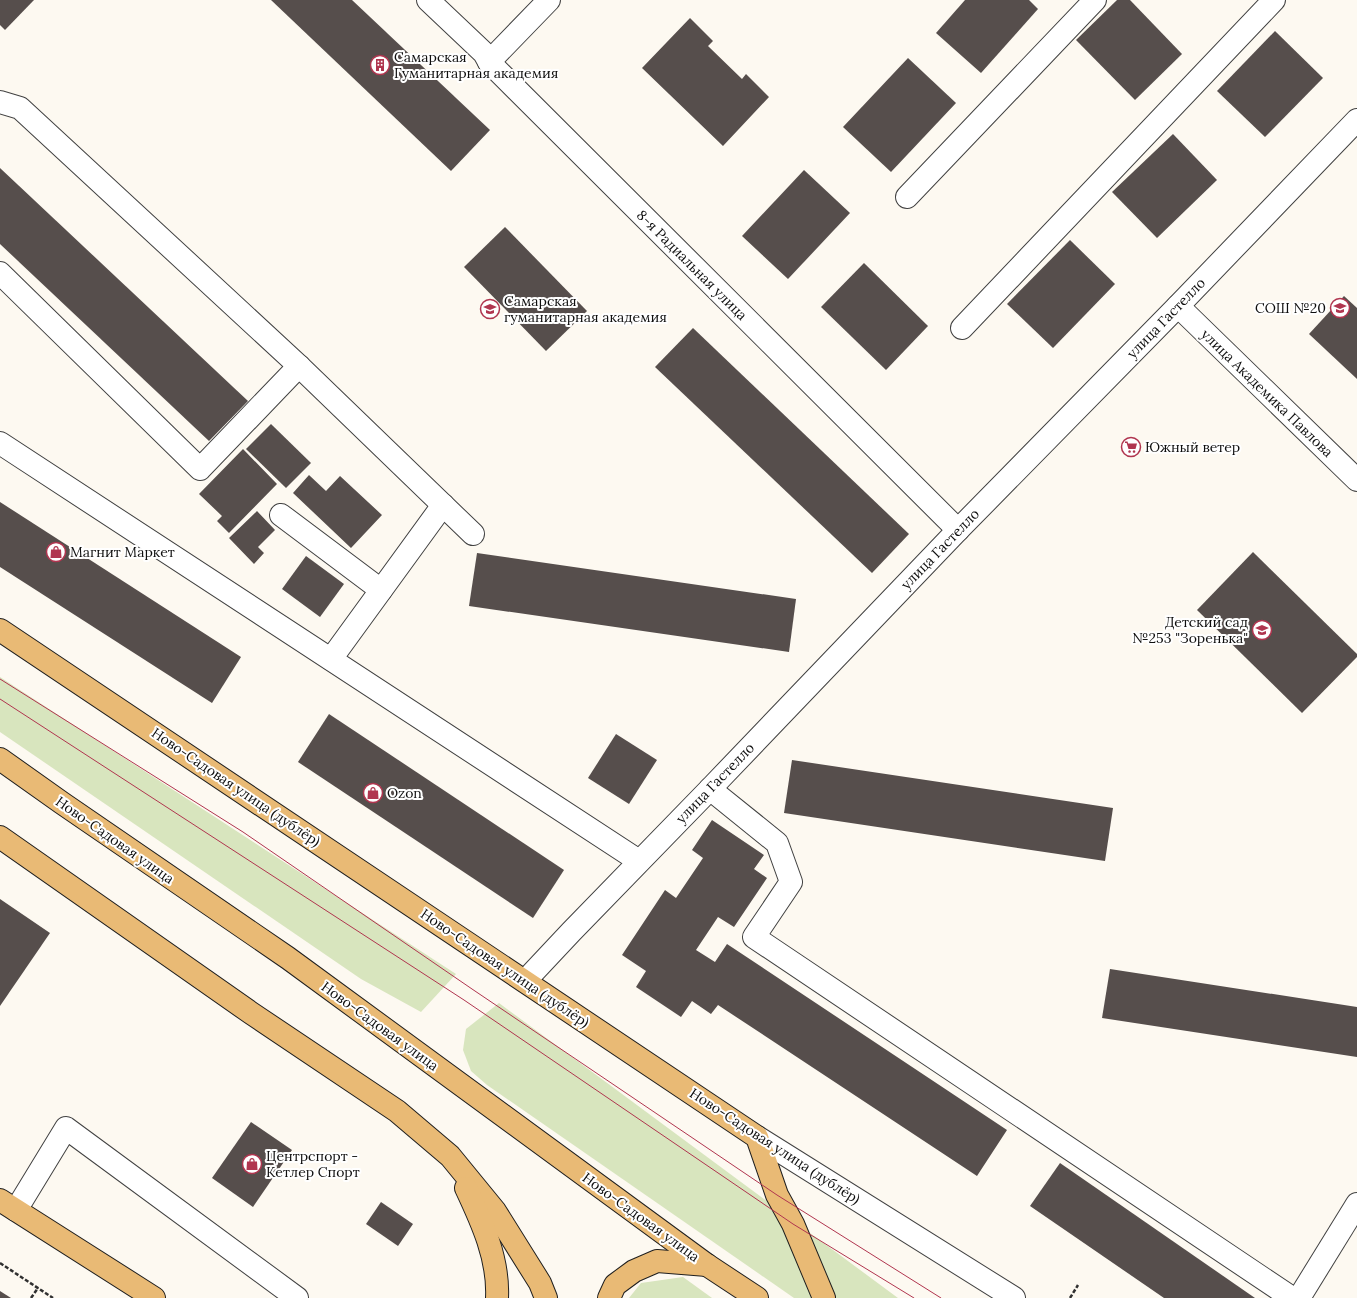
<svg xmlns="http://www.w3.org/2000/svg" width="1357" height="1298" viewBox="0 0 1357 1298" font-family="Lora,serif">
<rect width="100%" height="100%" fill="#fdf9f1"/>
<g fill="#d8e5be">
<polygon points="0,677 456,974 421,1012 361,979 0,732"/>
<polygon points="499,1003 898,1298 794,1298 487,1085 471,1071 463,1050 466,1029"/>
<polygon points="683,1277 712,1298 629,1298 641,1283"/>
</g>
<g fill="#564e4c">
<polygon points="0,0 34,0 5,30 0,25"/>
<polygon points="271,0 352,0 490,130 451,171"/>
<polygon points="965,0 1029,0 1038,9 981,73 936,33"/>
<polygon points="1117,0 1130,0 1182,54 1135,100 1076,40"/>
<polygon points="690,18 713,41 708,46 742,79 746,74 769,97 723,146 642,68"/>
<polygon points="1275,31 1323,78 1265,137 1217,91"/>
<polygon points="908,58 956,103 891,172 843,127"/>
<polygon points="1173,134 1217,180 1157,238 1112,192"/>
<polygon points="0,168 248,401 209,441 0,244"/>
<polygon points="804,170 850,213 788,279 742,236"/>
<polygon points="505,227 587,311 546,351 464,267"/>
<polygon points="1070,240 1115,284 1053,348 1007,304"/>
<polygon points="864,263 928,326 886,370 821,307"/>
<polygon points="1344,296 1357,308 1357,379 1309,334"/>
<polygon points="693,328 909,534 872,573 655,367"/>
<polygon points="271,424 311,463 286,488 246,449"/>
<polygon points="243,449 277,484 229,533 217,521 222,516 199,494"/>
<polygon points="309,475 326,491 340,476 382,515 351,548 293,493"/>
<polygon points="0,502 241,657 212,703 0,567"/>
<polygon points="257,511 275,530 258,547 264,553 254,564 229,538"/>
<polygon points="1253,552 1357,654 1357,657 1302,713 1197,610"/>
<polygon points="477,553 796,599 789,652 469,606"/>
<polygon points="306,556 344,584 320,617 282,589"/>
<polygon points="329,714 564,870 533,918 298,762"/>
<polygon points="616,734 657,760 629,804 588,778"/>
<polygon points="792,760 1113,808 1105,861 784,813"/>
<polygon points="712,820 764,855 754,869 767,878 734,927 718,917 696,950 715,962 727,944 1007,1130 977,1176 718,1005 711,1014 692,1001 681,1017 636,987 646,971 622,955 665,890 676,898 703,858 692,850"/>
<polygon points="0,899 50,933 0,1006"/>
<polygon points="1110,969 1357,1007 1357,1057 1102,1018"/>
<polygon points="251,1122 292,1150 253,1207 212,1178"/>
<polygon points="1060,1163 1255,1298 1164,1298 1030,1206"/>
<polygon points="381,1202 413,1224 398,1246 366,1224"/>
<polygon points="0,1291 11,1298 0,1298"/>
</g>
<g fill="none" stroke-linecap="round" stroke-linejoin="round">
<g stroke="#414141" stroke-width="24">
<g id="minor">
<polyline points="428,0 484,53 489,62 958,530"/>
<polyline points="489,62 549,0"/>
<polyline points="0,102 20,108 299,366 473,534"/>
<polyline points="907,197 1095,0"/>
<polyline points="0,273 200,469 299,366"/>
<polyline points="1178,306 1357,480"/>
<polyline points="962,328 1274,0"/>
<polyline points="0,443 639,861"/>
<polyline points="281,515 381,590"/>
<polyline points="331,659 443,505"/>
<polyline points="710,789 777,843 791,882 754,937 1292,1298"/>
<polyline points="525,981 571,932 710,789 958,530 1178,306 1357,120"/>
<polyline points="757,1137 1014,1298"/>
<polyline points="16,1210 66,1128 297,1298"/>
<polyline points="1299,1298 1357,1204"/>
</g>
</g>
<g stroke="#1f1f1f" stroke-width="24">
<g id="major">
<polyline points="0,630 757,1137 777,1195 793,1224 824,1298"/>
<polyline points="0,759 62,803 288,958 707,1265 757,1298"/>
<polyline points="0,837 251,1013 397,1111 450,1156 495,1211 540,1283 546,1298"/>
<path d="M466,1188C482,1222 499,1259 497,1298"/>
<polyline points="0,1200 154,1298"/>
<polyline points="609,1298 615,1285 634,1271 657,1261 707,1265"/>
</g>
</g>
<g stroke="#303030" stroke-width="2.5" stroke-dasharray="4 2" stroke-linecap="butt">
<polyline points="0,1263 53,1298"/>
<polyline points="31,1298 38,1288"/>
<polyline points="1070,1298 1078,1285"/>
</g>
<use href="#minor" stroke="#fff" stroke-width="22"/>
<use href="#major" stroke="#e9ba75" stroke-width="22"/>
<g stroke="#b0354f" stroke-width="1">
<polyline points="0,679 243,832 472,989 777,1195 941,1298"/>
<polyline points="0,699 464,1000 793,1224 914,1298"/>
</g>
</g>
<defs>
<g id="building-ring" transform="scale(1)"><circle r="9.5" fill="#fff" stroke="#b0354f" stroke-width="1.5"/><path d="M-4-6H4V6H1V3H-1V6H-4ZM-2.5-4.3h1.7v1.8h-1.7ZM.8-4.3h1.7v1.8H.8ZM-2.5-1h1.7V.8h-1.7ZM.8-1h1.7V.8H.8Z" fill="#b0354f"/></g>
<g id="school-ring" transform="scale(1)"><circle r="9.5" fill="#fff" stroke="#b0354f" stroke-width="1.5"/><path d="M0-5L7-2L0 1L-7-2ZM-4 1L0 2.5L4 1V4Q0 6-4 4Z" fill="#b0354f"/></g>
<g id="university-ring" transform="scale(1)"><circle r="9.5" fill="#fff" stroke="#b0354f" stroke-width="1.5"/><path d="M0-5L7-2L0 1L-7-2ZM-4 1L0 2.5L4 1V4Q0 6-4 4Z" fill="#b0354f"/></g>
<g id="supermarket-ring" transform="scale(1)"><circle r="9.5" fill="#fff" stroke="#b0354f" stroke-width="1.5"/><path d="M-6-5.5h2.5l.6 2H6L4.5 2H-2.5L-4.4-4H-6ZM-1.5 3.2a1.3 1.3 0 1 0 .1 0ZM3 3.2a1.3 1.3 0 1 0 .1 0Z" fill="#b0354f"/></g>
<g id="shop-ring" transform="scale(1)"><circle r="9.5" fill="#fff" stroke="#b0354f" stroke-width="1.5"/><path d="M-5-2.5h2.3a2.7 3.5 0 0 1 5.4 0H5L5.5 6h-11ZM-1.5-2.5h3a1.5 2.3 0 0 0-3 0Z" fill="#b0354f"/></g>
</defs>
<g fill-rule="evenodd">
<use href="#building-ring" x="380" y="65"/>
<use href="#school-ring" x="1340" y="308"/>
<use href="#university-ring" x="490" y="309"/>
<use href="#supermarket-ring" x="1131" y="447"/>
<use href="#shop-ring" x="56" y="552"/>
<use href="#school-ring" x="1262" y="630"/>
<use href="#shop-ring" x="373" y="793"/>
<use href="#shop-ring" x="252" y="1164"/>
</g>
<g text-anchor="middle" dominant-baseline="central" stroke-width="4" stroke-linejoin="round" paint-order="stroke">
<g font-size="14" fill="#0e0e0e" stroke="#fff" text-anchor="start">
<text x="394" y="57">Самарская<tspan x="394" dy="16">Гуманитарная академия</tspan></text>
<text x="504" y="301">Самарская<tspan x="504" dy="16">гуманитарная академия</tspan></text>
<text x="1326" y="308" text-anchor="end">СОШ №20</text>
<text x="1145" y="447">Южный ветер</text>
<text x="70" y="552">Магнит Маркет</text>
<text x="1248" y="622" text-anchor="end">Детский сад<tspan x="1248" dy="16">№253 "Зоренька"</tspan></text>
<text x="387" y="793">Ozon</text>
<text x="266" y="1156">Центрспорт -<tspan x="266" dy="16">Кетлер Спорт</tspan></text>
</g>
<g font-size="14" fill="#0e0e0e" stroke="#fff">
<text transform="translate(692 265) rotate(45)">8-я Радиальная улица</text>
<text transform="translate(1166 318) rotate(-46)">улица Гастелло</text>
<text transform="translate(1267 393) rotate(44)">улица Академика Павлова</text>
<text transform="translate(940 549) rotate(-46)">улица Гастелло</text>
<text transform="translate(715 783) rotate(-46)">улица Гастелло</text>
<text transform="translate(236 787) rotate(34)">Ново-Садовая улица (дублёр)</text>
<text transform="translate(115 840) rotate(35)">Ново-Садовая улица</text>
<text transform="translate(505 968) rotate(34)">Ново-Садовая улица (дублёр)</text>
<text transform="translate(380 1026) rotate(36)">Ново-Садовая улица</text>
<text transform="translate(775 1146) rotate(33)">Ново-Садовая улица (дублёр)</text>
<text transform="translate(641 1217) rotate(36)">Ново-Садовая улица</text>
</g>
</g>
</svg>
